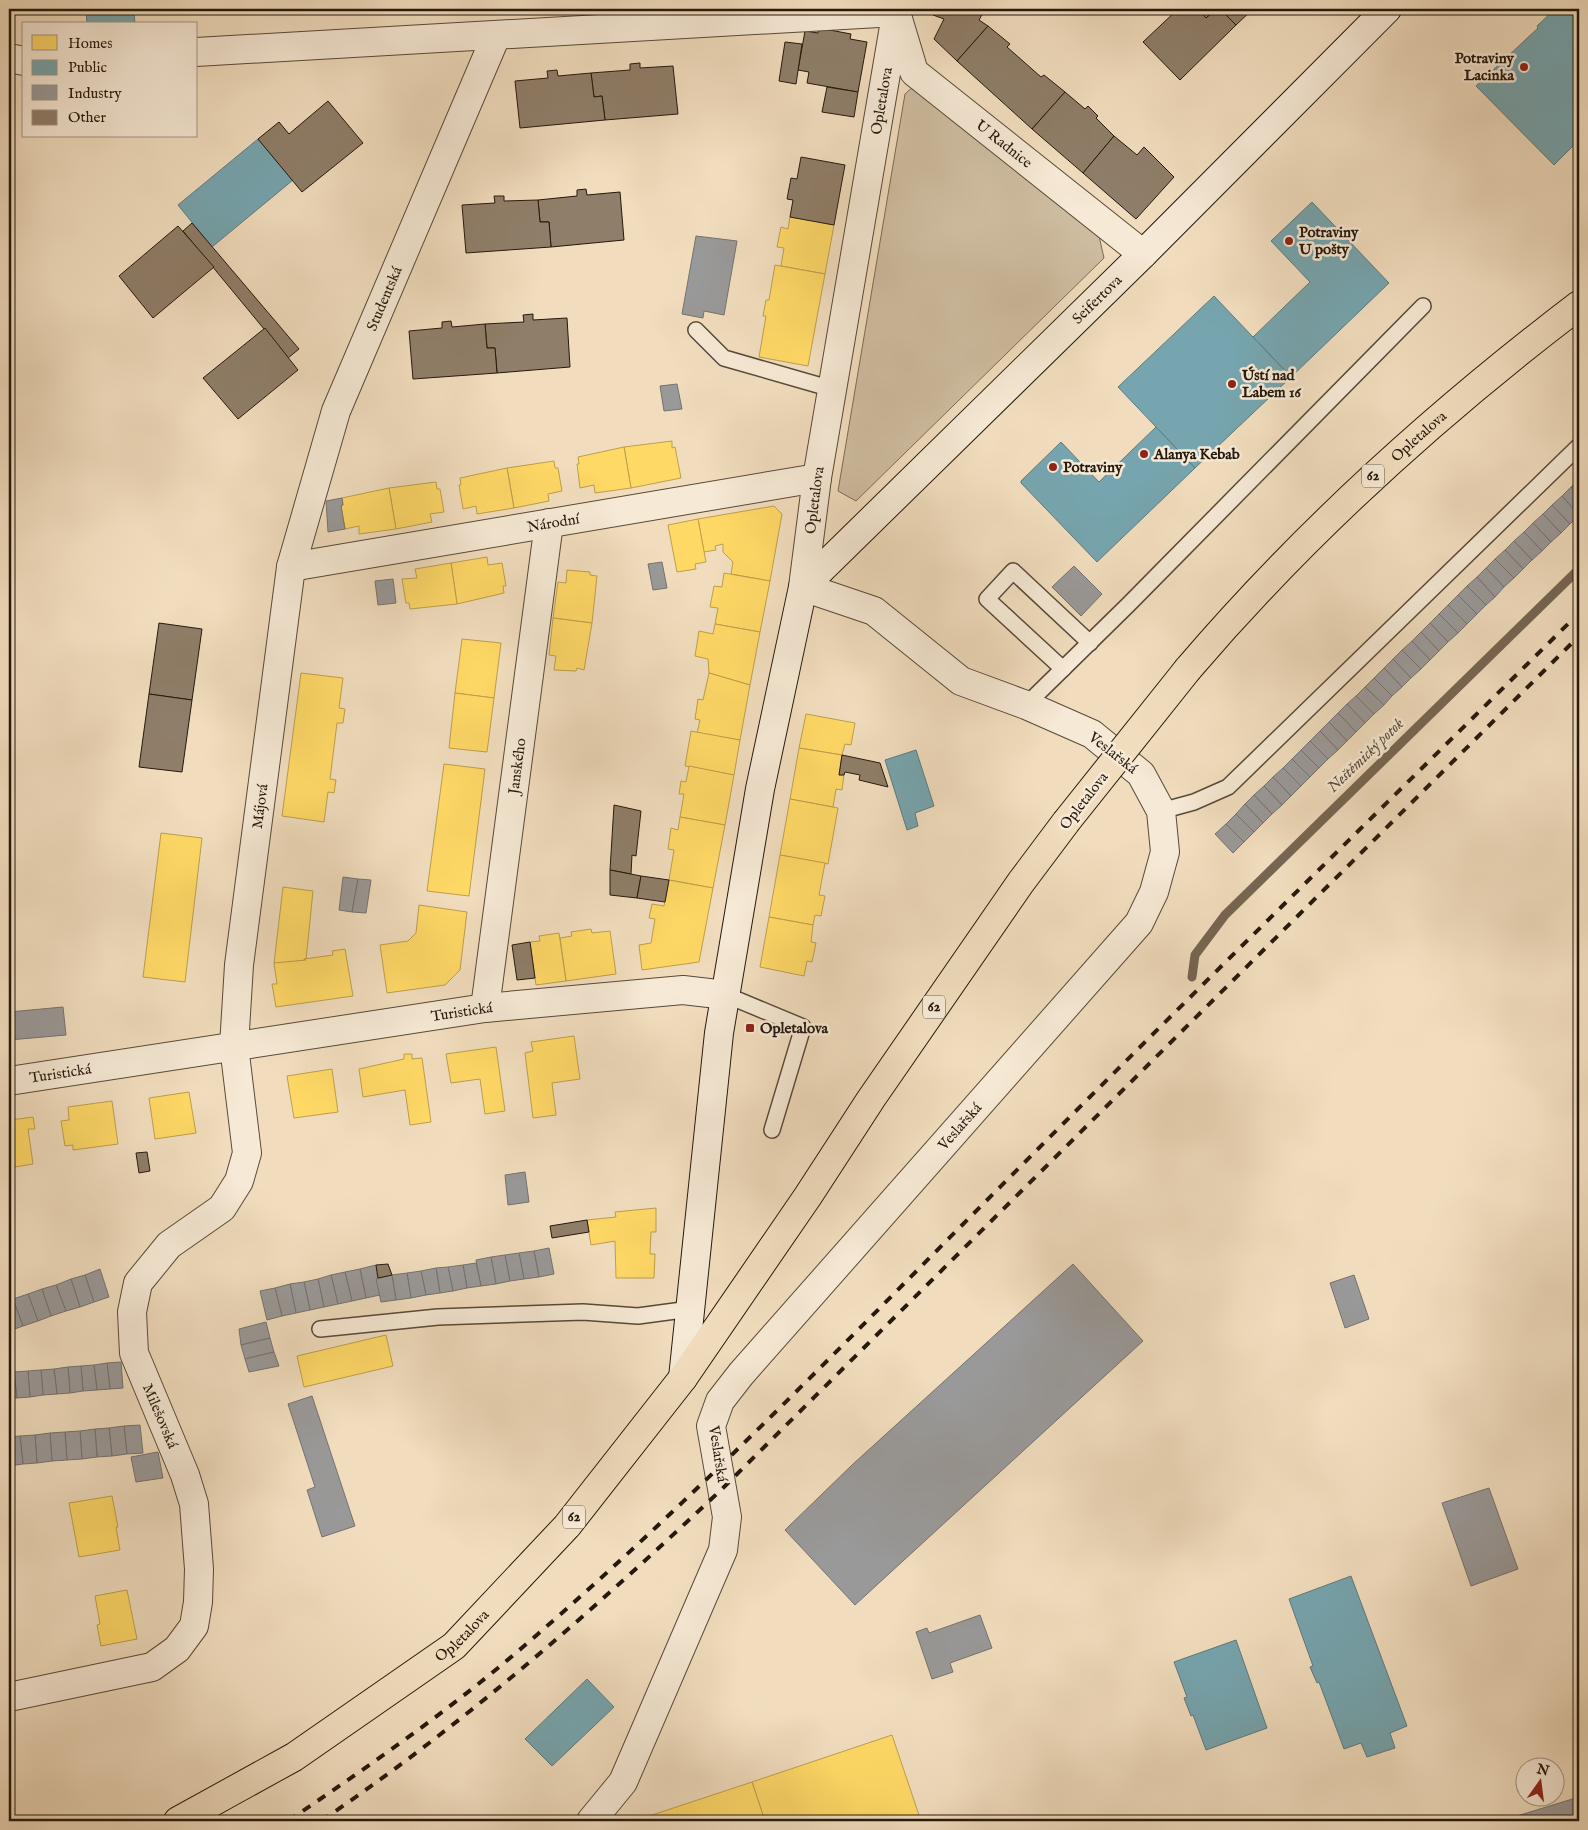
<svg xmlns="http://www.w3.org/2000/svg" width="1588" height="1830" viewBox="0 0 1588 1830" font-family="'IM FELL English',serif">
<rect width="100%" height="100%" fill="#f1ddbe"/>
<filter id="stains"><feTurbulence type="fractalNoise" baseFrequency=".004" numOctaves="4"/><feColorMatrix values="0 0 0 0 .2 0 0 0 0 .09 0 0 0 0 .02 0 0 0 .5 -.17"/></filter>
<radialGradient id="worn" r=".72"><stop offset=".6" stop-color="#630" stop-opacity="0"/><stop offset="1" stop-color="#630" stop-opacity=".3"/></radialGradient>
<polygon fill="#cebca0" stroke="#7a6a56" points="914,86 1099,236 1104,258 856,501 838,491 905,94"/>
<g fill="#ffd966" stroke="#be9f4b">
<polygon points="790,217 834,225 825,274 781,266 784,248 777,247 781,227 788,229"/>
<polygon points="775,265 825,274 808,366 759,357 766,316 763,316 766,300 769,300"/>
<polygon points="672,441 672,448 675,447 681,478 631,488 624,447"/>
<polygon points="624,447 631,488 595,493 594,485 580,488 577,464 579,464 578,457"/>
<polygon points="554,461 555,468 558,468 562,491 548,494 549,501 514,508 507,468"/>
<polygon points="507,468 514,508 477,514 476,506 463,509 459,485 461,485 460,478"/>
<polygon points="436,482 437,489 440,489 444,512 430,514 432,522 396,529 389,488"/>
<polygon points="389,488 396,529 359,534 359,526 345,529 341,506 343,505 342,498"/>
<polygon points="774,506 782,514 770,581 731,574 733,562 723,552 723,544 715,546 716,550 704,552 698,519"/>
<polygon points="698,519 706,562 695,564 696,569 677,572 668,525"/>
<polygon points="487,557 488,565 502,563 506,586 503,586 504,593 457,604 451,563"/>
<polygon points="451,563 457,604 410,609 409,603 406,603 402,579 417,578 415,569"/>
<polygon points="567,570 590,572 590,575 597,576 592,623 553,618 558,582 566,583"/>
<polygon points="724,573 770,581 760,632 715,624 718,608 710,607 714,586 722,587"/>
<polygon points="553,618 592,623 584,670 577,668 576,671 554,670 556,656 549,655"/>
<polygon points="715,624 760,632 750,685 709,673 708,659 695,656 699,631 713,634"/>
<polygon points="462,639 501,643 494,698 455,693"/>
<polygon points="301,673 343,678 339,708 345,709 343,723 337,723 330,779 336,780 334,793 328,792 324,822 282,816"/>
<polygon points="709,673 750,685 740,740 697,733 700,720 695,719 698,699 703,700"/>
<polygon points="455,693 494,698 487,752 449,748"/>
<polygon points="806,714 855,723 851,745 845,744 842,755 799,748"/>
<polygon points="691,731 740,740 734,775 685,766"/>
<polygon points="799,748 842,755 839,775 844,775 842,790 836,789 833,807 790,799"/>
<polygon points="444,764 485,769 469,896 427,891"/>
<polygon points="689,766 734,775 725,825 680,817 684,794 679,794 681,781 686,782"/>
<polygon points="790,799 838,808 828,864 780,855"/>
<polygon points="680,817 725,825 713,888 669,880 674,850 668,849 671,828 678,830"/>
<polygon points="161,833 202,838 185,982 143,977"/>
<polygon points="780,855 825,863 819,895 825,896 821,916 815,915 813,925 769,917"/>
<polygon points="669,880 713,888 699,962 642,970 639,945 651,943 655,919 649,918 652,904 664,906"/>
<polygon points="283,887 313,891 306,960 277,964 274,963"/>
<polygon points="419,905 467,912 460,970 445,985 387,993 380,945 408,941 416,933"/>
<polygon points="769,917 813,925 811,942 816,943 812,962 807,961 804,976 760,967"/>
<polygon points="591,929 592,933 610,931 616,974 566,981 560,938 572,936 571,932"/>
<polygon points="559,933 566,981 536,985 530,942 540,941 539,936"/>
<polygon points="345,949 353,996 276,1007 272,984 277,984 274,963 306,960 304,959 333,955 332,951"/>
<polygon points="574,1036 580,1079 552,1083 556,1115 533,1118 525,1053 533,1051 531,1042"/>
<polygon points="496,1047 505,1111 485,1114 480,1079 451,1083 446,1054"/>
<polygon points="404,1054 412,1054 412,1059 422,1058 431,1122 410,1125 405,1090 363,1097 359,1069 404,1059"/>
<polygon points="332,1069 338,1112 294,1118 287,1076"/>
<polygon points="189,1092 196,1133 155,1139 149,1098"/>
<polygon points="112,1101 118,1144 73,1150 73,1145 65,1146 61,1121 69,1120 68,1107"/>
<polygon points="11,1111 11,1120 33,1117 35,1129 28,1129 33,1164 9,1168 9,1112"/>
<polygon points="656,1208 656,1232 651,1232 650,1254 655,1254 654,1278 616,1278 615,1241 591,1245 587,1220 616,1217 615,1212"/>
<polygon points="386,1335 393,1366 304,1387 297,1356"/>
<polygon points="112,1496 118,1527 116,1527 120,1550 79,1557 69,1503"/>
<polygon points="127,1590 137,1639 101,1646 97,1625 100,1624 95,1596"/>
<polygon points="892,1735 921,1821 765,1821 752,1782"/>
<polygon points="752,1782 765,1821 641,1821 640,1819"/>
</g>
<g fill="#76a5af" stroke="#5e7b7e">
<polygon points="86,9 164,9 134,12 135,24 87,24"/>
<polygon points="1555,9 1579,9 1579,140 1554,165 1476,86 1538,28 1537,26"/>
<polygon points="258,139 293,180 212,247 178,205"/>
<polygon points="1312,202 1389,283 1291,377 1253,337 1310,282 1271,241"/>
<polygon points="1214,296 1291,377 1195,468 1118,387"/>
<polygon points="1156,427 1195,468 1097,562 1021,483 1021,481 1061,442 1099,482"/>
<polygon points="916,750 934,806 915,813 918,826 907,830 885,760"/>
<polygon points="1351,1576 1407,1726 1390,1733 1395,1748 1367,1757 1361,1743 1344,1749 1319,1682 1317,1683 1310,1667 1313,1666 1289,1599"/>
<polygon points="1236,1640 1267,1728 1206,1750 1193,1715 1191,1716 1184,1698 1187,1697 1174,1662"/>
<polygon points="587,1679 614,1707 552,1766 525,1739"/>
</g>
<g fill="#999" stroke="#76726f">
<polygon points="696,236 737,241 724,315 704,311 703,318 682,314"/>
<polygon points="677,384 682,409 664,411 660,386"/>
<polygon points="1579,479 1579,496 1571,487"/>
<polygon points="1571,487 1579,496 1579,515 1562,496"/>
<polygon points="1562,496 1579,515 1570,524 1552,505"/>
<polygon points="342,498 343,505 341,506 345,529 328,532 326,501"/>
<polygon points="1552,505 1570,524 1561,533 1543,514"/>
<polygon points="1543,514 1561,533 1551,542 1533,523"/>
<polygon points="1533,523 1551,542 1542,551 1524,532"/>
<polygon points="1524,532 1542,551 1532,560 1514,541"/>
<polygon points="1514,541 1532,560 1523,569 1505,550"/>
<polygon points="1505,550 1523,569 1514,578 1495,559"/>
<polygon points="1495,559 1514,578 1504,587 1486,568"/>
<polygon points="662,562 667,588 653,590 648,564"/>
<polygon points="1074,566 1102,594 1081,616 1052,587"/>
<polygon points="1486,568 1504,587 1495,597 1477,577"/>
<polygon points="1477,577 1495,597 1486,605 1467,586"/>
<polygon points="393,579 396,603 378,605 375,581"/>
<polygon points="1467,586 1486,605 1477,614 1458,595"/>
<polygon points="1458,595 1477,614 1467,624 1448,605"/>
<polygon points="1448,605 1467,624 1458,633 1439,614"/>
<polygon points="1439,614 1458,633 1448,642 1430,623"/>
<polygon points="1430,623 1448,642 1439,651 1421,632"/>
<polygon points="1421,632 1439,651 1430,660 1412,641"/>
<polygon points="1412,641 1430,660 1421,669 1402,650"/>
<polygon points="1402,650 1421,669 1411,678 1393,659"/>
<polygon points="1393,659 1411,678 1402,687 1384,668"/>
<polygon points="1384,668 1402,687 1392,696 1374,678"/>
<polygon points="1374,678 1392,696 1384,705 1365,687"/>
<polygon points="1365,687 1384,705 1374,714 1356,696"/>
<polygon points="1356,696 1374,714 1365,723 1347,704"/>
<polygon points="1347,704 1365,723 1356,732 1338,713"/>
<polygon points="1338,713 1356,732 1347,741 1329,722"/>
<polygon points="1329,722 1347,741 1338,750 1320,731"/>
<polygon points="1320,731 1338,750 1328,759 1310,741"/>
<polygon points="1310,741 1328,759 1319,768 1301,750"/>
<polygon points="1301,750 1319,768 1310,777 1292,759"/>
<polygon points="1292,759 1310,777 1301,786 1283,768"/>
<polygon points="1283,768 1301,786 1291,796 1273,777"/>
<polygon points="1273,777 1291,796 1282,805 1264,786"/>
<polygon points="1264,786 1282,805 1272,814 1254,795"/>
<polygon points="1254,795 1272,814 1263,823 1245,804"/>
<polygon points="1245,804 1263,823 1254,832 1236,814"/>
<polygon points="1236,814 1254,832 1244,842 1226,824"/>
<polygon points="1226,824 1244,842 1233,853 1215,834"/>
<polygon points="343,877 358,879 352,912 339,910"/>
<polygon points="358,879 371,880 366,913 352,912"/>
<polygon points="63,1007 66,1035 9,1040 9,1012"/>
<polygon points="525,1172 529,1202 508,1205 505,1175"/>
<polygon points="549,1248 554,1274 539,1277 534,1251"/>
<polygon points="534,1251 539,1277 524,1279 519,1253"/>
<polygon points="519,1253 524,1279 510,1281 505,1255"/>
<polygon points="505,1255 510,1281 496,1284 491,1257"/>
<polygon points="491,1257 496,1284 481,1286 476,1260"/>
<polygon points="476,1263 481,1286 467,1288 463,1265"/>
<polygon points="1073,1264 1143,1341 855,1605 785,1530 852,1465"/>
<polygon points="376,1265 380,1295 366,1298 360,1269"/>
<polygon points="463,1265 467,1288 453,1291 448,1267"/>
<polygon points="448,1267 453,1291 440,1293 436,1268"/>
<polygon points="436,1268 440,1293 426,1295 421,1271"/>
<polygon points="100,1269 109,1297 94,1302 85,1275"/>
<polygon points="360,1269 366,1298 352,1301 345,1272"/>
<polygon points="421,1271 426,1295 411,1298 407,1273"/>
<polygon points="345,1272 352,1301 338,1304 331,1275"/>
<polygon points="407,1273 411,1298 396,1300 392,1275"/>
<polygon points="85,1275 94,1302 80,1307 71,1279"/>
<polygon points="331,1275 338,1304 324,1307 318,1279"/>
<polygon points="392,1275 396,1300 381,1302 376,1279"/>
<polygon points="1354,1275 1369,1319 1345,1328 1330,1283"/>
<polygon points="71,1279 80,1307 66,1311 56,1285"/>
<polygon points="318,1279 324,1307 310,1310 304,1282"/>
<polygon points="304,1282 310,1310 296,1313 290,1284"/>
<polygon points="290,1284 296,1313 282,1316 275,1288"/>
<polygon points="56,1285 66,1311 51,1316 42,1289"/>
<polygon points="275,1288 282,1316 267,1320 260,1291"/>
<polygon points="42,1289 51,1316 38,1321 28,1294"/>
<polygon points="28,1294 38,1321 23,1326 13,1299"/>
<polygon points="13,1299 23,1326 9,1331 9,1301"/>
<polygon points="266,1322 270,1338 241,1345 239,1329"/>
<polygon points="270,1338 274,1352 245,1359 241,1345"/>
<polygon points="274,1352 279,1366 249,1372 245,1359"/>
<polygon points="121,1362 123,1388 110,1389 107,1363"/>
<polygon points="107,1363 110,1389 97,1390 94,1365"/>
<polygon points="94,1365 97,1390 83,1391 81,1366"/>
<polygon points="81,1366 83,1391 70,1393 68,1367"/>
<polygon points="68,1367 70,1393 57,1394 54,1369"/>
<polygon points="54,1369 57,1394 43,1395 41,1370"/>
<polygon points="41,1370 43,1395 30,1397 28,1371"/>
<polygon points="28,1371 30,1397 17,1398 14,1372"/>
<polygon points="14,1372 17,1398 9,1398 9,1373"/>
<polygon points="312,1396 355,1526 322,1537 307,1490 315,1487 288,1404"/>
<polygon points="140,1425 143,1453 127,1454 124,1426"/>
<polygon points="124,1426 127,1454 112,1456 109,1428"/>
<polygon points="109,1428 112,1456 97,1457 95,1429"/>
<polygon points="95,1429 97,1457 82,1459 80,1431"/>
<polygon points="80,1431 82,1459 67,1460 65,1432"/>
<polygon points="65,1432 67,1460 52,1461 50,1433"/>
<polygon points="50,1433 52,1461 37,1463 35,1435"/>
<polygon points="35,1435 37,1463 23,1464 20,1436"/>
<polygon points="20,1436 23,1464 9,1466 9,1437"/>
<polygon points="158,1452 163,1478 136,1482 131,1457"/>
<polygon points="1489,1488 1518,1569 1471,1586 1442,1503"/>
<polygon points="980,1615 992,1648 950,1663 953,1672 932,1679 916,1632 927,1628 929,1633"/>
<polygon points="1579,1797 1579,1821 1518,1821 1517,1816"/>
</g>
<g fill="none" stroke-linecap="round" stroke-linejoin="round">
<polyline stroke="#766652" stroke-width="9" points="1192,977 1195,955 1225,915 1579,569"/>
</g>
<g fill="#8f7e69" stroke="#25180c">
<polygon points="936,9 985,9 979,20 988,26 957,61 934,39 944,19 933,15"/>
<polygon points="1178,9 1197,9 1206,18 1216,9 1220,9 1236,25 1180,80 1143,42"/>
<polygon points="1197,9 1216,9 1206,18"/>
<polygon points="1220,9 1253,9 1236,25"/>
<polygon points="988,26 1010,44 1007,47 1041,77 1044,75 1065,92 1032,129 957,61"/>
<polygon points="819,28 851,34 850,39 867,42 858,92 807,83 809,72 798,70 805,31 818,33"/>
<polygon points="785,42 802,44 796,84 779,81"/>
<polygon points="640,63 640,68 673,66 678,114 605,120 602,96 594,97 591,73 630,70 630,64"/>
<polygon points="557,70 558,76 591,73 594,97 602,96 605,120 520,128 515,81 548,78 547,71"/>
<polygon points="827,87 858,92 854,117 822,112"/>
<polygon points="1065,92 1085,109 1088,106 1098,116 1096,118 1114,136 1083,173 1032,129"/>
<polygon points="328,101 363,143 302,192 258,139 279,122 289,134"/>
<polygon points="1114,136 1137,155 1144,147 1174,177 1136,219 1083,173"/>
<polygon points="801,157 845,165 834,225 790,217 793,200 787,199 791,178 797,179"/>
<polygon points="586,189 587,195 620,192 624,240 551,247 549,222 540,222 538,200 577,196 577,190"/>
<polygon points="494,196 504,196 504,201 538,200 540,222 549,222 551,247 466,253 462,205 495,203"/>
<polygon points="192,223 299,349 288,358 183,231"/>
<polygon points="178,226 214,267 153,318 119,276"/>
<polygon points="533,314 533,320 567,318 570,367 497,373 495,348 487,348 485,324 524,322 523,315"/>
<polygon points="451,321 452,327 485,324 487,348 495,348 497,373 413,379 409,331 442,328 442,322"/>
<polygon points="265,328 298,370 238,419 203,378"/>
<polygon points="159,623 202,629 192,700 149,694"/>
<polygon points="149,694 192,700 182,772 139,767"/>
<polygon points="842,755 880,763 888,787 859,780 860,775 845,772 844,775 839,775"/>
<polygon points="614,805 641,811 636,856 632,855 631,874 610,870"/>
<polygon points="610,870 641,876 637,898 610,895"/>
<polygon points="641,876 669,880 665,902 637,898"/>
<polygon points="530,942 535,978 517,980 512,945"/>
<polygon points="147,1152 150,1171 139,1173 136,1153"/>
<polygon points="587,1220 589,1232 552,1238 550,1226"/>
<polygon points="388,1264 392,1275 378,1278 376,1265"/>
</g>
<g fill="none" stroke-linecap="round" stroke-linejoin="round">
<g stroke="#584938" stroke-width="18">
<g id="lane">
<polyline points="696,330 724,358 832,389"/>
<polyline points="1063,669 987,599 1013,571 1090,643"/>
<polyline points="1026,705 1128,605 1423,306"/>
<polyline points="1161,811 1194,802 1228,787 1579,446"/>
<polyline points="726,995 803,1027 772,1130"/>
<polyline points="320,1329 438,1317 583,1312 638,1316 690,1309"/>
</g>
</g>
<g stroke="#584938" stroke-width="30">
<g id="street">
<path id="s1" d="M196,52L896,12L914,72L1143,254"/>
<polyline points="9,58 24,61"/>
<path id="s2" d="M291,567L817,478"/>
<path id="s3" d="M485,1008L549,523"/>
<path id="s4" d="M9,1081L485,1008L683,990L726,995"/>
<path id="s5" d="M9,1697L152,1667L177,1649L194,1626L198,1602L199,1569L194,1504L185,1475L134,1353L132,1312L138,1283L169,1245L222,1208L239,1181L247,1153L234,1046L239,965L291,567L336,411L496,36"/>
<path id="s6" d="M591,1821L623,1782L723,1550L727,1517L711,1426L720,1401L741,1374L1139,923L1154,892L1165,852L1161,811L1141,774L1092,734L1026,705L961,681L874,611L803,587L817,478L897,9"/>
</g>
</g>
<g stroke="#25180c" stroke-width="30">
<g id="secondary">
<path id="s7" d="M683,1378L719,1033L760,789L803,587L1143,254L1387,9"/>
</g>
</g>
<g stroke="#25180c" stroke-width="30">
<g id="primary">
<path id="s8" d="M1188,669C1304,533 1437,413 1579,305"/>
<path id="s9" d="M178,1821L294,1757L454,1646L567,1526L683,1378L808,1196L871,1099L1021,882L1066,822"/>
</g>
</g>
<use href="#lane" stroke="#f6e9d5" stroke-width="15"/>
<use href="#street" stroke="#f6e9d5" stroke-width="28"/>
<use href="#secondary" stroke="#f6e9d5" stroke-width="28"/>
<use href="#primary" stroke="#f1ddbe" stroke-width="28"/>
<g stroke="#25180c" stroke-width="4" stroke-dasharray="9 9" stroke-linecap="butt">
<path d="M288,1821C369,1766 450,1710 524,1646C695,1499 851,1336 1010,1177C1199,987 1389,801 1579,613"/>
<path d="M321,1821C466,1723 596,1608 723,1488L1579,636"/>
</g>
<g stroke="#25180c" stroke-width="30" stroke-linecap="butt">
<polyline id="primary-bridge" points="1066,822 1188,669"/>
</g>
<use href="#primary-bridge" stroke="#f1ddbe" stroke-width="28"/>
</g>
<g fill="#8f2418" stroke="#f6e9d5" stroke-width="2">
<circle cx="1524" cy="67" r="5"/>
<circle cx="1289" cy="241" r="5"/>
<circle cx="1232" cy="384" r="5"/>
<circle cx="1144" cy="454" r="5"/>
<circle cx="1053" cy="467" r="5"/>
<rect x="745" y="1023" width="10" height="10" rx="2.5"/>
</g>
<g text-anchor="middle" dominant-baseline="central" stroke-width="5" stroke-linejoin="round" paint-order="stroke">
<g fill="#f6e9d5" stroke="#645748" stroke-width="1">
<rect x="1362" y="464.5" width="22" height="23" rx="4"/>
<rect x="923" y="995.5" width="22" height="23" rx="4"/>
<rect x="563" y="1505.5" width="22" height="23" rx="4"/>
</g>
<g font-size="14" font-weight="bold" fill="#25180c">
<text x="1373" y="476">62</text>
<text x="934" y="1007">62</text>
<text x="574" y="1517">62</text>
</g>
<g font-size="15" font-weight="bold" fill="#25180c" stroke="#f6e9d5" text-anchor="start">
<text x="1514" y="58" text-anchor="end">Potraviny<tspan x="1514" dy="17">Lacinka</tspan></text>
<text x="1299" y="232">Potraviny<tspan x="1299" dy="17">U pošty</tspan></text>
<text x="1242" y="375">Ústí nad<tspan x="1242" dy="17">Labem 16</tspan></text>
<text x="1154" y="454">Alanya Kebab</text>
<text x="1063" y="467">Potraviny</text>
<text x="760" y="1028">Opletalova</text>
</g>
<g font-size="15" fill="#25180c" stroke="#f6e9d5">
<text stroke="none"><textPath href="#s6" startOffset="2134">Opletalova</textPath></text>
<text stroke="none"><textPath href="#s1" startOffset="879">U Radnice</textPath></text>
<text stroke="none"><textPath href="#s5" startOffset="1611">Studentská</textPath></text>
<text stroke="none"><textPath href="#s7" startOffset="1212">Seifertova</textPath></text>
<text stroke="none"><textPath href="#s8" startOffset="328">Opletalova</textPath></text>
<text stroke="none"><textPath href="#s6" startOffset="1729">Opletalova</textPath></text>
<text stroke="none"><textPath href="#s2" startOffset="266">Národní</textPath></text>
<text transform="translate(1113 753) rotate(38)">Veslařská</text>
<text stroke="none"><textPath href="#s3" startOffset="244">Janského</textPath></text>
<text transform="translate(1084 801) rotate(-52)">Opletalova</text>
<text stroke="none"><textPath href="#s5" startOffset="1085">Májová</textPath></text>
<text stroke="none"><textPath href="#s4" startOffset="458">Turistická</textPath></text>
<text stroke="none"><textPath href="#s4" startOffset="52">Turistická</textPath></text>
<text stroke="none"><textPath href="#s6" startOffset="820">Veslařská</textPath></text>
<text transform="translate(160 1416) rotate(67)">Milešovská</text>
<text transform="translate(718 1454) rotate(81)">Veslařská</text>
<text stroke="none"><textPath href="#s9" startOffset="340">Opletalova</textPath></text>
</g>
<g font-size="16" font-style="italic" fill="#5b4c3b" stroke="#f6e9d5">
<text transform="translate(1366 756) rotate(-44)">Neštěmický potok</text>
</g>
</g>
<rect width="1588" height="1830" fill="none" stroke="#f1ddbe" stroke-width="30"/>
<rect x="10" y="10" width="1568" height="1810" fill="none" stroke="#25180c" stroke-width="2.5"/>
<rect x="15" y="15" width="1558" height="1800" fill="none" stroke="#25180c"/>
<rect x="22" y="22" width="175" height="115" fill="#f6e9d5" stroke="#a29585"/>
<rect x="32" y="35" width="25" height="15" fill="#ffd966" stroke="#a29585"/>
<text x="68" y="48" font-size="15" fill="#25180c">Homes</text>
<rect x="32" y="60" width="25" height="15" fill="#76a5af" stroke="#a29585"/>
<text x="68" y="72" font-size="15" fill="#25180c">Public</text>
<rect x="32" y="85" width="25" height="15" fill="#999999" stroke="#a29585"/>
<text x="68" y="98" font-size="15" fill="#25180c">Industry</text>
<rect x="32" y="110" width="25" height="15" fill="#8f7e69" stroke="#a29585"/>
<text x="68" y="122" font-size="15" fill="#25180c">Other</text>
<g transform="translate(1540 1782) rotate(14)"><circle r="24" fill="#f6e9d5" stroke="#a29585"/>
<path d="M0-4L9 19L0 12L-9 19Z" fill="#8f2418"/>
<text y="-8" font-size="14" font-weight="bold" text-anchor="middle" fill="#25180c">N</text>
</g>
<rect width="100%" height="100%" filter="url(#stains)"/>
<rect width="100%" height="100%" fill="url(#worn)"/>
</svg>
